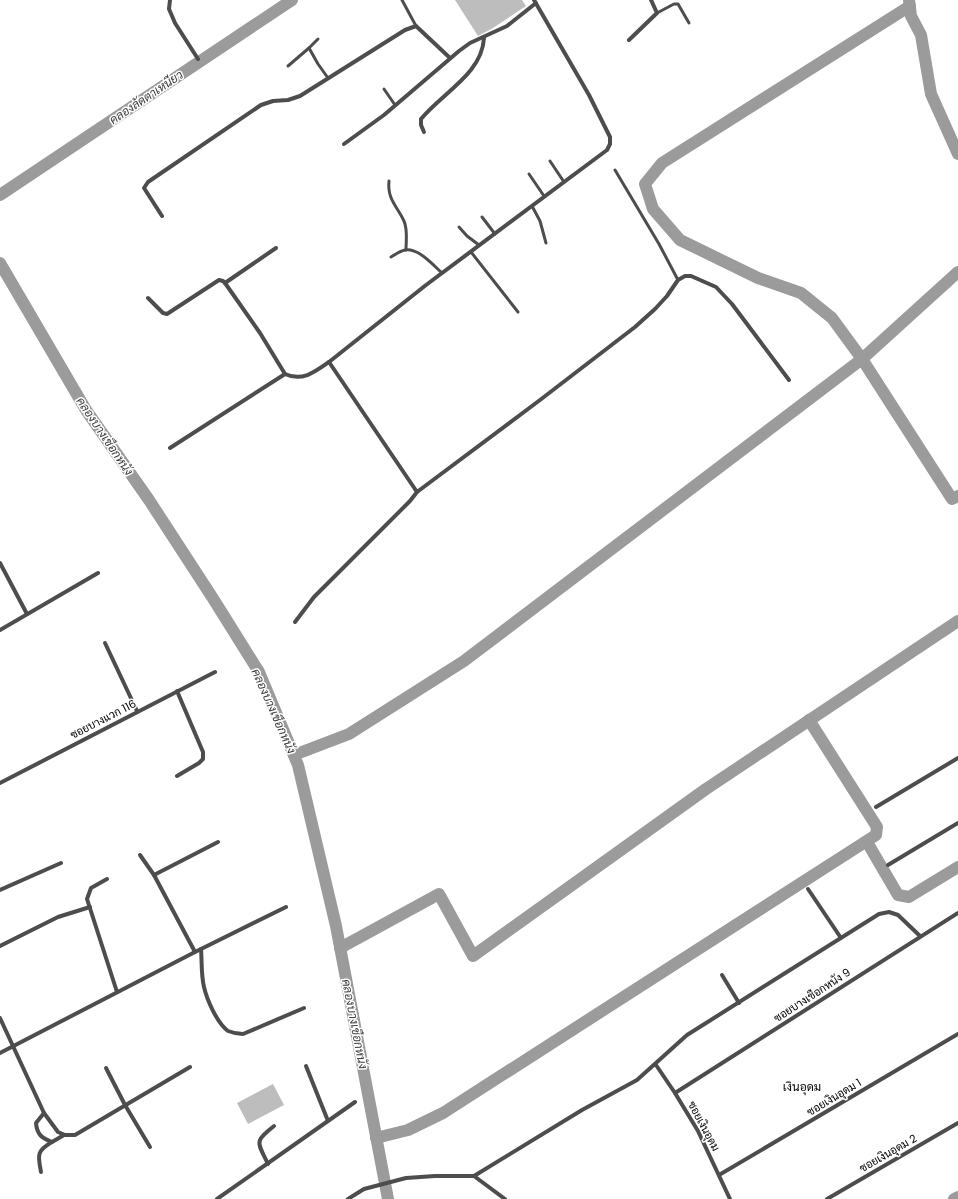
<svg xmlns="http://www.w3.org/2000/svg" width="958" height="1199" viewBox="0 0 958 1199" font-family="Poppins,Sarabun,sans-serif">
<rect width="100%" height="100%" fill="#fff"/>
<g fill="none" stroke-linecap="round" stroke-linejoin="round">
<g stroke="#9b9b9b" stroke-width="12">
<polyline points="909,0 911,16 921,35 931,94 958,154"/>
<polyline points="910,6 662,163 645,184 653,209 680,240 758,278 801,293 832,318 862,359 952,499 958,496"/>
<polyline points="0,195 292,0"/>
<polyline points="0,263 86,410 149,500 214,600 259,672 298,765 336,926 388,1199"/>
<polyline points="294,755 349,734 464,661 862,359 958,272"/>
<polyline points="867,842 898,895 909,897 958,867"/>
<polyline points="340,948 439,894 473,956 706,789 958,621"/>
<polyline points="376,1138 408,1130 443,1113 876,835 877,827 809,720"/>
<polyline points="954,1199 958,1197"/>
</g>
</g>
<g fill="#bdbdbd">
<polygon points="455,0 522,0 526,6 493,28 478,36"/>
<polygon points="273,1084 284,1105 248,1124 237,1103"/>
</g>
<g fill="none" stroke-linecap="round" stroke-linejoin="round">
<g stroke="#4d4d4d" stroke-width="3">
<polyline points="402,0 416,26"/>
<polyline points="657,13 674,4 678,4 689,23"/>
<polyline points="318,39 309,48 318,64 328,78"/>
<polyline points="288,66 309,48"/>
<polyline points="384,89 395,105"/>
<polyline points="550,161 564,182"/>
<polyline points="615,170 659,244 678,280"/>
<polyline points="529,174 544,196"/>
<path d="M389,181C387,199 397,206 404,221C408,230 406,240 406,250"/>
<polyline points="532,206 540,221 546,243"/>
<polyline points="482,217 495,234"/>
<polyline points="459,227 467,236 479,245"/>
<polyline points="471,252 518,312"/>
<path d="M391,257C396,254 400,251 405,250C419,248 433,265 442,273"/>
</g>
<g stroke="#4d4d4d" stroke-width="4">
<polyline points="170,0 169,9 175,23 198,59"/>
<polyline points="629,40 657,13 651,0"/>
<path d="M424,132L421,125V119C442,93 482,74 484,38"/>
<polyline points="344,144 384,115 459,51 470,43 507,26 536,3"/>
<polyline points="162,216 144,188 148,182 261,105 273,101 288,100 300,96 405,30 416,26 450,58"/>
<path d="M225,283L260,333L285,374C302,382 315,372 329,362L426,285L607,150L610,144V137L589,95L534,0"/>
<polyline points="148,298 163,313 167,314 219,280 223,281 225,283 276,248"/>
<polyline points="329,362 417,492 540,400 635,327 655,309 667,296 678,280 685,276 691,276 716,287 732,304 789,380"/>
<polyline points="170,448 285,374"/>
<polyline points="0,563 27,614"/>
<polyline points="295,622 314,597 410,501 417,492"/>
<polyline points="0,630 98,573"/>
<polyline points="105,643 137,711"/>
<polyline points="177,776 199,763 203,759 203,752 177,691"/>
<polyline points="0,783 215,672"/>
<polyline points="876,807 958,758"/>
<polyline points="140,855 154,875 195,952"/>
<polyline points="888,865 958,823"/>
<polyline points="154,875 218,842"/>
<polyline points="107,879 91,888 87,899 117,992"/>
<polyline points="808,889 841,938"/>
<polyline points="0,890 61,863"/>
<polyline points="0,946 58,917 90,907"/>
<path d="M201,949C202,961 201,975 204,987C207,1000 217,1023 228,1031C233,1033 238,1034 243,1034L304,1008"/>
<polyline points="722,975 739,1003"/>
<polyline points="0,1018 44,1113 58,1132 65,1135 75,1135 190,1067"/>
<polyline points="0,1053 195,952 286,907"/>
<polyline points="656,1065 675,1093 698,1131 730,1199"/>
<polyline points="306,1066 328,1121"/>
<polyline points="106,1068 125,1105 150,1147"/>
<polyline points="675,1093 958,913"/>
<path d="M44,1113L36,1123C37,1135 42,1138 52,1142L64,1135"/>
<path d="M268,1164C257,1141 254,1142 274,1126"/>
<path d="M41,1172C38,1156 36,1151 52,1142"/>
<polyline points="719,1175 958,1034"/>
<polyline points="474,1176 505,1199"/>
<polyline points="217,1199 355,1102"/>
<polyline points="348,1199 364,1189 406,1178 435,1176 474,1176 582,1110 637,1080 687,1035 879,914 889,912 898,915 920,936"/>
<polyline points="827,1199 958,1123"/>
</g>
</g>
<g text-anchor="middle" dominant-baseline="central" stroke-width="3" stroke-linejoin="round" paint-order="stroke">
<g font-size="11" fill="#000" stroke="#fff">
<text transform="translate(103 719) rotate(-27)">ซอยบางแวก 116</text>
<text transform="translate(812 995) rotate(-33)">ซอยบางเชือกหนัง 9</text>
<text transform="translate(834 1097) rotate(-31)">ซอยเงินอุดม 1</text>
<text transform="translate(704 1126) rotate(62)">ซอยเงินอุดม</text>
<text transform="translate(888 1153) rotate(-30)">ซอยเงินอุดม 2</text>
</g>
<g font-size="12" font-style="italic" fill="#3c3c3c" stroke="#fff">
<text transform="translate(146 97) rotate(-34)">คลองลัดตาเหนียว</text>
<text transform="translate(105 436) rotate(56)">คลองบางเชือกหนัง</text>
<text transform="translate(274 711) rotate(66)">คลองบางเชือกหนัง</text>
<text transform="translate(355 1024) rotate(79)">คลองบางเชือกหนัง</text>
</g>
<g font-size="12" fill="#000" stroke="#fff">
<text x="802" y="1086">เงินอุดม</text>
</g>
</g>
</svg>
